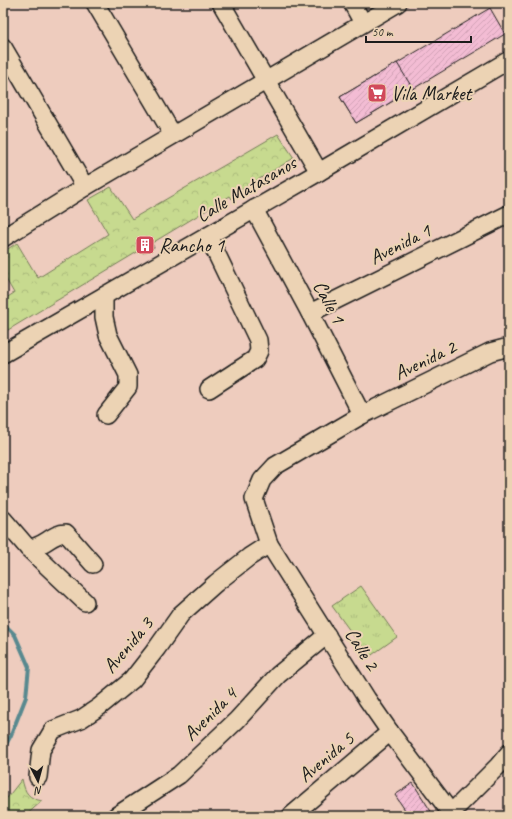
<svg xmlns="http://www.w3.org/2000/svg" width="512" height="819" viewBox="0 0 512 819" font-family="Caveat,sans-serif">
<defs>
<pattern id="grass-tufts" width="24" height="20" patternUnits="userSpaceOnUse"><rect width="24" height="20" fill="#c7da8f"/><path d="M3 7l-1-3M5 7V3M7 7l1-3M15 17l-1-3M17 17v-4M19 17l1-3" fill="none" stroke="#aaba7b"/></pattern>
<pattern id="park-crowns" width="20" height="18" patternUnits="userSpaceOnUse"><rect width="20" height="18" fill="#c7da8f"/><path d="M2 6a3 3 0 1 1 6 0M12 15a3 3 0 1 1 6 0" fill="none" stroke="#aaba7b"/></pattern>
<pattern id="building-hatch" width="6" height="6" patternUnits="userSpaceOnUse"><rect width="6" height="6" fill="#f3bcd4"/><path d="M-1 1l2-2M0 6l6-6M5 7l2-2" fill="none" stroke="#d0a1b5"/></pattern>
</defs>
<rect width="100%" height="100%" fill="#eeccbe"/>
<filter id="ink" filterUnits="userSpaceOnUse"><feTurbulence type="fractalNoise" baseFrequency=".025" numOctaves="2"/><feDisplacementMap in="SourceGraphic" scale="8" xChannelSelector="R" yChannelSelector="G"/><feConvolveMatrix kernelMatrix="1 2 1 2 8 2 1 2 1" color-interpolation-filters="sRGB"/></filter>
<g filter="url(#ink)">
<polygon fill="url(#grass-tufts)" stroke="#727b56" points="361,586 397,637 369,657 332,606"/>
<g fill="url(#park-crowns)" stroke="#727b56">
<polygon points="278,134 294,158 241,190 243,193 232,199 230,196 3,333 3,300 14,293 3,274 3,252 17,243 38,278 108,234 88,200 111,187 132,219"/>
<path d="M22,779C25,793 28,798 42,801L25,816H3V803Z"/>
</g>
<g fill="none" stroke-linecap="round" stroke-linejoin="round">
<polyline stroke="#59898f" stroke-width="4" points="3,623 15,635 29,667 26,697 11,735 3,750"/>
</g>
<g fill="url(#building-hatch)" stroke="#1c1c1c">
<polygon points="490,8 505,34 356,123 340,97"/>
<polygon points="397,63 413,89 356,123 340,97"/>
<polygon points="147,237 154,247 143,253 136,243"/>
<polygon points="413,783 432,813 428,816 409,816 395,795"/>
</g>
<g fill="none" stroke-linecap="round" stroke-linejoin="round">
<g stroke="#1c1c1c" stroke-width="20">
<g id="minor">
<polyline points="95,3 173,135"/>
<polyline points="221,3 319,172"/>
<polyline points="352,3 363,23"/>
<polyline points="3,47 85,187"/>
<polyline points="254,209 310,313 362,415"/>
<polyline points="208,236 258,340 259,351 255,359 209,389"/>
<polyline points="3,238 85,187 398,3"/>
<polyline points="104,296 104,317 108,335 128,375 128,387 106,415"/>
<polyline points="310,313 509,214"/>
<polyline points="3,354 319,172 509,60"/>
<polyline points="3,519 28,548 85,602"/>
<path d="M28,548C43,548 52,533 66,533L93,564"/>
<polyline points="38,777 41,750 53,730 81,719 99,707 132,680 157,648 181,614 216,583 249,557 269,544"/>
<polyline points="451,813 390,732 367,699 269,544 254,499 262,480 275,466 362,415 490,352 509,347"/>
<polyline points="116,816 179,775 237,720 278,675 327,635"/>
<polyline points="291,816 390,732"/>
<polyline points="448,816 498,766 509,753"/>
</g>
</g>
<use href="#minor" stroke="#ecd3b4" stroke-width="17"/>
</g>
</g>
<defs>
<g id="supermarket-square" transform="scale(1)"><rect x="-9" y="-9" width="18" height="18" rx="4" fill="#d1495b" stroke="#ecd3b4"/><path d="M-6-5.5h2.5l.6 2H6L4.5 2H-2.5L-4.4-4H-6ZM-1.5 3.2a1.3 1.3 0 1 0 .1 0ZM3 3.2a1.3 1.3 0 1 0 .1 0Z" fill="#fff"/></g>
<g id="building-square" transform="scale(1)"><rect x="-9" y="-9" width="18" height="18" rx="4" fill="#d1495b" stroke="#ecd3b4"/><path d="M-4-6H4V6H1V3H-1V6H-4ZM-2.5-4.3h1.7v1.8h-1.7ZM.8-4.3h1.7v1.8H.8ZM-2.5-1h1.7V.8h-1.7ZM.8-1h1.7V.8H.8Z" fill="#fff"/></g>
</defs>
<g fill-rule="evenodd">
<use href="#supermarket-square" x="377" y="93"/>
<use href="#building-square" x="145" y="245"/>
</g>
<g text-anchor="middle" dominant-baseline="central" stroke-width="4" stroke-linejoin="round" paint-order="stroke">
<g font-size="20" fill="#1c1c1c" stroke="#ecd3b4" text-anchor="start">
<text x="391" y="93">Vila Market</text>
<text x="159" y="245">Rancho 1</text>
</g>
<g font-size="20" fill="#1c1c1c" stroke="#ecd3b4">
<text transform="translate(246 189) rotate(-30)">Calle Matasanos</text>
<text transform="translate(400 244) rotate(-27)">Avenida 1</text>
<text transform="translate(329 302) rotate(62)">Calle 1</text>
<text transform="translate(425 360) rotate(-26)">Avenida 2</text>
<text transform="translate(128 645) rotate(-50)">Avenida 3</text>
<text transform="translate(362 649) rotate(58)">Calle 2</text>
<text transform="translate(210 714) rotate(-45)">Avenida 4</text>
<text transform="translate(326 757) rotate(-40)">Avenida 5</text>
</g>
</g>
<rect width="512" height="819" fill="none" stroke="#ecd3b4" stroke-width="16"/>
<rect x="8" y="8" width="496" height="803" fill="none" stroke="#1c1c1c" stroke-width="1.5" filter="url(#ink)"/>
<g transform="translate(38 781) rotate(174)" stroke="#ecd3b4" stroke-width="3" paint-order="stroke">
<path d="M0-3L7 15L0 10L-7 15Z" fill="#1c1c1c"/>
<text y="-6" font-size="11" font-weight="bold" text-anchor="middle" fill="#1c1c1c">N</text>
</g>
<path d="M366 36v6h105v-6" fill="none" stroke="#1c1c1c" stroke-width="2"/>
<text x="372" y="36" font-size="12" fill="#1c1c1c" stroke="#ecd3b4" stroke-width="3" paint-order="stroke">50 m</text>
</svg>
